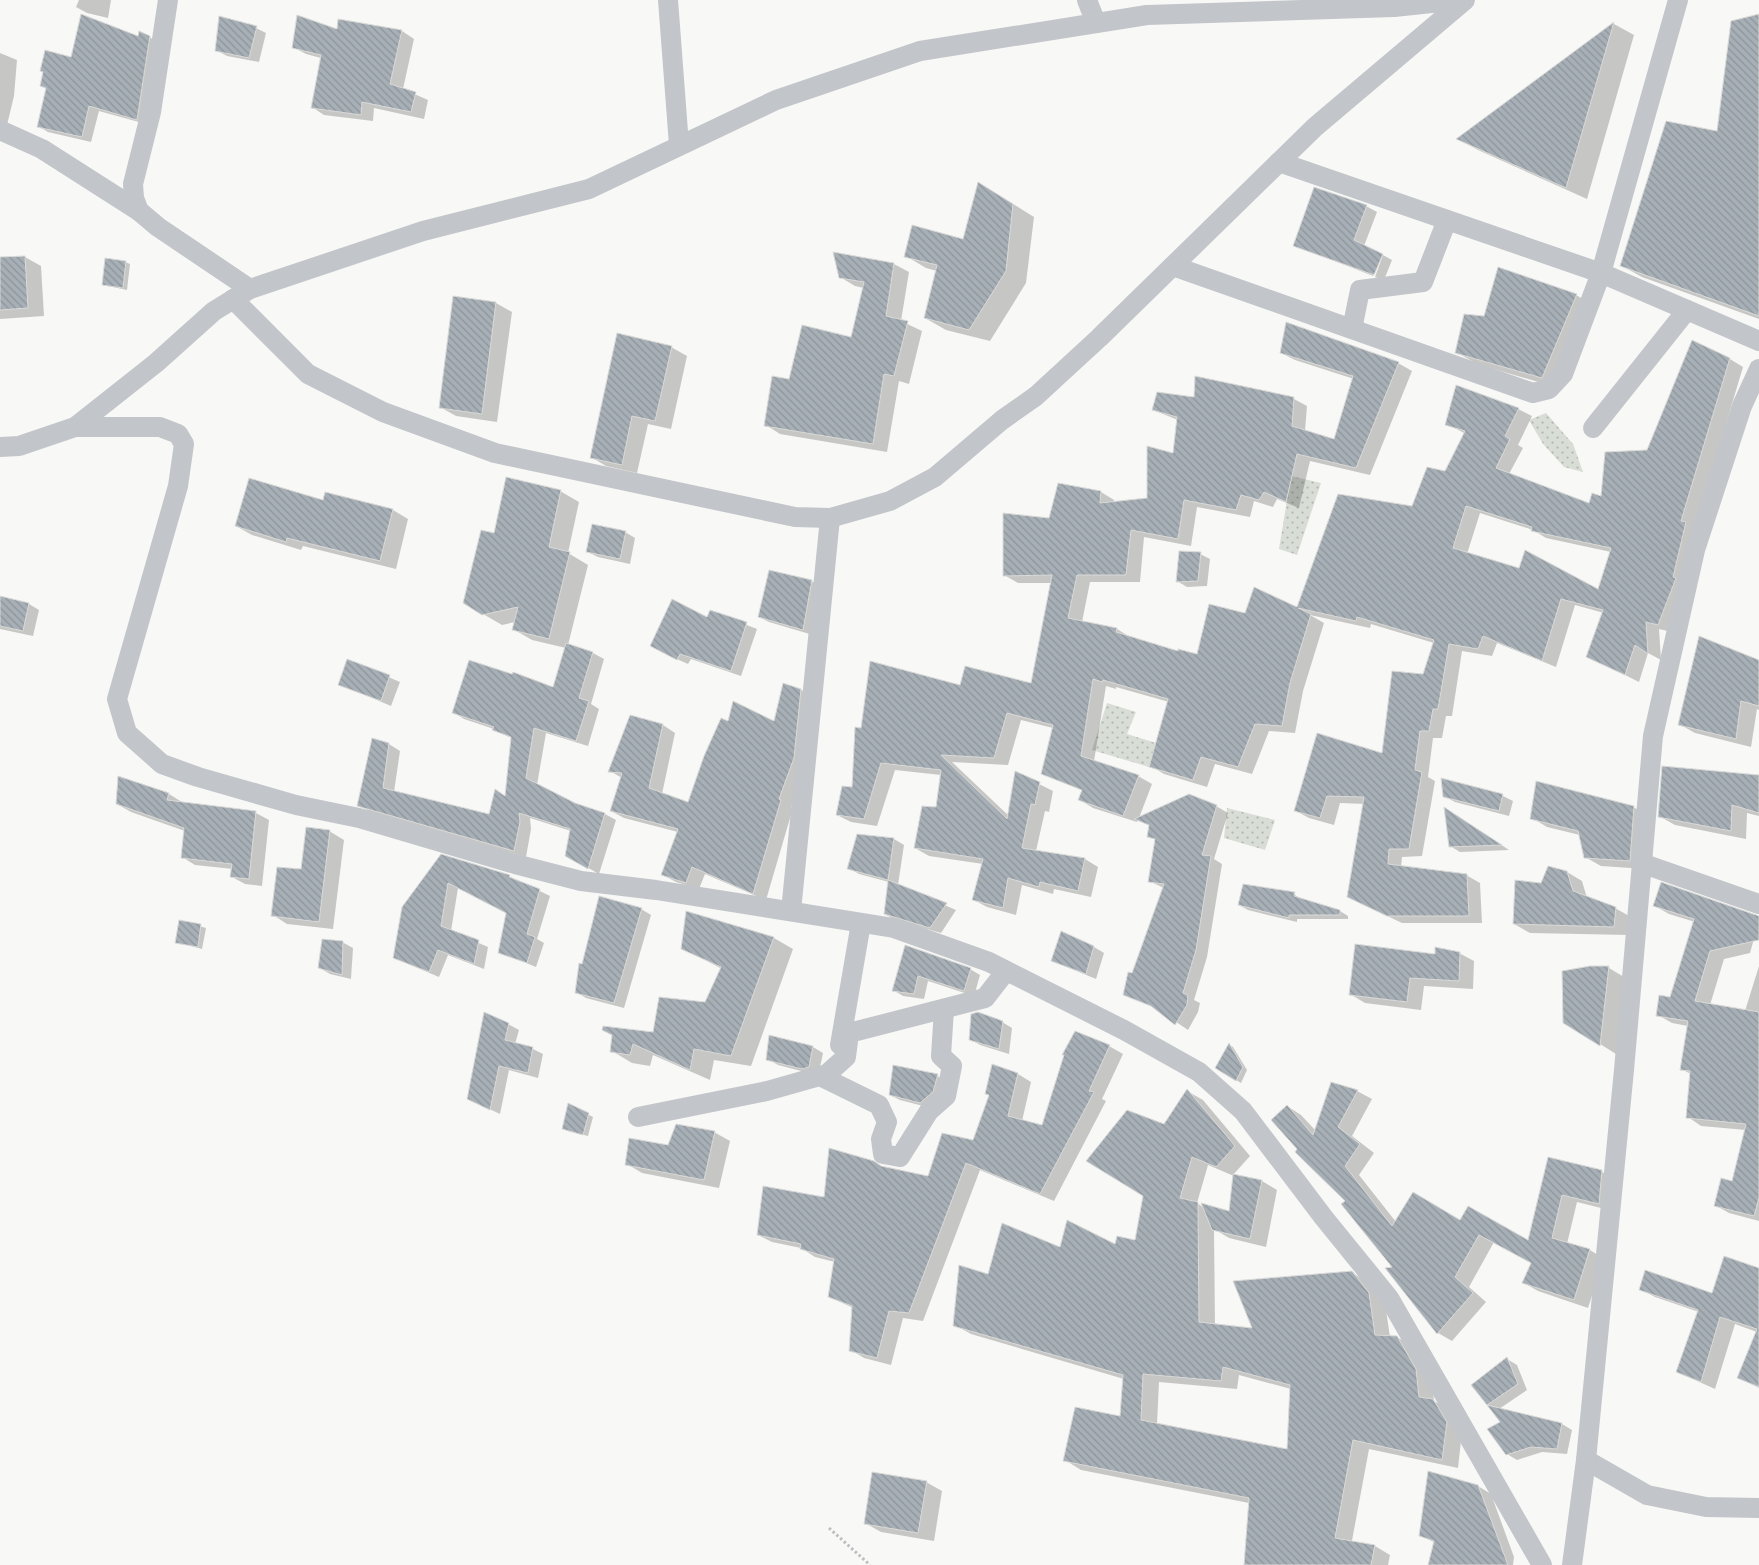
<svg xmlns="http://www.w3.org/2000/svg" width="1759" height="1565" viewBox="0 0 1759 1565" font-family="Montserrat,sans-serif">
<defs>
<pattern id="grass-dots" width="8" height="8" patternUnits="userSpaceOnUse" patternTransform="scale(1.25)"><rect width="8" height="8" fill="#d8ddd5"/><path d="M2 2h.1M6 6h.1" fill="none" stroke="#b3b8b2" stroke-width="1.8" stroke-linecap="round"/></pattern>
<pattern id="building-back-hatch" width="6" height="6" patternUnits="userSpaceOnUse" patternTransform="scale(1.25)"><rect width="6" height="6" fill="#a8b0b7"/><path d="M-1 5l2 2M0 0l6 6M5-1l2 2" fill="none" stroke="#8d949a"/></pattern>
</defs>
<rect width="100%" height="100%" fill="#f8f8f6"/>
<g fill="url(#grass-dots)">
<polygon points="1546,413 1573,444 1583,472 1564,467 1543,444 1529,420"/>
<polygon points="1291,476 1321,483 1297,555 1279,549"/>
<polygon points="1107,703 1136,712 1127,734 1156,743 1149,767 1092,750"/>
<polygon points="1227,808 1275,820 1265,850 1224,838"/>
</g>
<g fill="#0003" fill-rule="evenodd">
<polygon points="79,0 111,0 108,18 87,13 76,7"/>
<polygon points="1759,15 1759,319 1642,277 1622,266 1718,133"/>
<polygon points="340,20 402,31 414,39 403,89 428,100 424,119 374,108 373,121 324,115 312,107 321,58 306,54 293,47 338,31"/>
<polygon points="1614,24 1634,35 1587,199 1478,150 1458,139"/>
<polygon points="256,28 266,33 259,62 227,56 216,50"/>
<polygon points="140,32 160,43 146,124 99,111 91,142 48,132 38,126 47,89 41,86 72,58 139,38"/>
<polygon points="0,53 17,60 14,96 7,125 0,131"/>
<polygon points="999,195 1034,217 1026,283 990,341 946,330 925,318 937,271 926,268 906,256 964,240"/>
<polygon points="1366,206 1377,212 1364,246 1381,254 1373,276 1295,245"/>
<polygon points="1383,255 1392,260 1384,280 1375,277"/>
<polygon points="25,257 41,266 44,316 0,319 0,258"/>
<polygon points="125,262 130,264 127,290 103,285"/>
<polygon points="894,264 909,272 901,321 922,331 909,384 899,381 887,452 780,434 766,425 790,380 852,339 864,288 855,286 840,277"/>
<polygon points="1576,295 1597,307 1562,389 1477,364 1456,352 1485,317"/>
<polygon points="454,297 496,303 512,312 497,422 456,416 440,407"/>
<polygon points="671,347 687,356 671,429 648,424 637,473 606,466 591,457"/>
<path d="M1281,353L1398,363L1412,371L1370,475L1310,461L1299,508L1277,499L1273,507L1254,501L1250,517L1197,507L1191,546L1144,537L1140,582H1090L1082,622L1117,629L1130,637L1179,653L1198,656L1246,615L1297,609L1339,495L1413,507L1445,473L1466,434L1447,424L1518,409L1532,416L1518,445L1523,448L1509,474L1589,504L1602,498L1730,359L1743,367L1695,528L1672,632L1659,629L1661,660L1648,653L1639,682L1587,656L1604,613L1575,605L1556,667L1497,643L1492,656L1462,651L1452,716H1446L1442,738H1433L1428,777L1435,781L1422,856L1402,857L1401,867L1466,875L1480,883L1482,923H1402L1362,904L1365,804L1340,803L1334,825L1309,818L1296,811L1383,755L1424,675L1434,643L1371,624L1370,628L1310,615L1324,623L1303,691L1295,733L1269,731L1252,774L1215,764L1207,787L1164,774L1151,766L1169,702L1116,687V689L1106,686L1094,761L1138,776L1152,784L1139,818L1216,806L1228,813L1214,859L1222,864L1207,957L1194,1000L1200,1003L1198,1012L1188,1030L1157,1009L1125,994L1164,888L1149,881L1156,840L1148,836L1150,826L1138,820L1137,822L1093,808L1080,800L1083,791L1043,773L1053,728L1021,720L1008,765L952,762L1009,816L1039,784L1053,791L1049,812L1045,811L1036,851L1085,859L1098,867L1091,897L1054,889L1053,894L1022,885L1016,915L987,907L974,900L983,864L929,856L915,848L937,809L941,775L895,770L877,826L851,822L837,815L854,788L862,730L961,687L1032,684L1052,583H1018L1004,575L1050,519L1101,492L1114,500V503L1148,499L1174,454L1178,420L1153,410L1195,398L1294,399L1307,406L1305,431L1335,441L1354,379L1295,360ZM1480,513L1533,530L1546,538L1611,552L1599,591L1467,554Z"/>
<polygon points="560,491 579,502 568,553 588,565 568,645 593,653 604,659 591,704 599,709 588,746 546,733 537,785 575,804 605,814 616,820 599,874 567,856 571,831 530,818 531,829 526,857 370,812 359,805 372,740 389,744 400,751 394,792 490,816 506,798 513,739 494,729 464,719 453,712 554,688 566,648 532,640 513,629 515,622 502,625 483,614 495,535"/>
<polygon points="326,493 393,510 408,519 396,569 303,546 301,550 252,535 236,526 324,502"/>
<polygon points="625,532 635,538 630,564 598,557 588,552"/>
<polygon points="1200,554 1210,559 1207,586 1187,587 1177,581"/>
<polygon points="811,581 822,587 813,635 769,622 759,617"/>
<polygon points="0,597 29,604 39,610 33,636 0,629"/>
<polygon points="711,611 757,629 741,676 691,659 688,664 661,652 708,618"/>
<polygon points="348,660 400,682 391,706 339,684"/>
<polygon points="1759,662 1759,710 1757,709 1751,747 1695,733 1679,724"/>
<polygon points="801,690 814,697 807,766 791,807 793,808 766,900 705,874 699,889 676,882 663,875 678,832 624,818 611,811 622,778 610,771 663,725 675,733 662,794 689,803 728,723 774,722"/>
<polygon points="1759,776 1759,816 1747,813 1746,839 1675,825 1659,816"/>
<polygon points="169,794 182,802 182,803 256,813 269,820 262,886 245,884 232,877 233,869 195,865 182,857 185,831 131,812 117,804"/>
<polygon points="1444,796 1503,796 1513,801 1509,816 1455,802"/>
<polygon points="1633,807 1649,816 1645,869 1601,866 1585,857 1580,835 1547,827 1532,818"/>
<polygon points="1455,814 1509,850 1460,852 1450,846"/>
<polygon points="329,831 344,840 333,929 287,924 273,915"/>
<polygon points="858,836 894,839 904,845 898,885 956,910 941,933 895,920 885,914 889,882 859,874 849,868"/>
<polygon points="441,856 509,876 550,896 537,939 544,943 536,967 499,952 507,913 458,888 451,931 488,947 484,969 448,955 439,977 394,958"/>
<polygon points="1567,872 1582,881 1587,898 1615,908 1631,917 1629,935 1530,933 1514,924 1542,884"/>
<polygon points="1294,894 1302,900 1340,911 1348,916 1348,919 1297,919 1297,922 1248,910 1239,905"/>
<polygon points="1655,906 1759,921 1750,953 1724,959 1710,1005 1745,1011 1759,966 1759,1221 1729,1213 1715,1205 1733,1183 1746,1130 1701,1126 1688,1117 1691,1074 1681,1069 1688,1026 1672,1023 1658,1015 1671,999 1695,922 1669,914"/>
<polygon points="641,909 651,915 624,1008 586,998 576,992 583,966"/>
<polygon points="180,921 206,928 202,949 176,942"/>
<polygon points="774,938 793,949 751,1066 714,1060 710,1080 653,1055 650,1066 632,1063 612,1051 613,1036 654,1034 706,1003 722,969 682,948"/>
<polygon points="342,942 353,948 351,979 330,974 320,968"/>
<polygon points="906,946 970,969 980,975 974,996 928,981 924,999 903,996 893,990"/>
<polygon points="1094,947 1104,953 1096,979 1052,961"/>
<polygon points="1459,953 1474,961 1473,989 1424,986 1421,1010 1365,1003 1350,994 1437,956"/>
<polygon points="1590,967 1609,968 1624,977 1616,1054 1565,1022"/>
<polygon points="1002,1022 1012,1028 1009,1054 980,1045 970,1039"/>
<polygon points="508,1024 519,1030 515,1044 533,1049 543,1054 538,1078 509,1070 500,1114 468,1099"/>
<polygon points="1229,1045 1233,1047 1247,1070 1241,1083 1216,1068"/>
<polygon points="1109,1046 1123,1054 1102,1099 1106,1101 1054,1201 980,1170 923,1321 903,1318 891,1365 864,1358 851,1350 853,1308 830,1297 835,1262 815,1257 801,1248 772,1242 758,1235 882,1167 928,1178 974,1141 990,1096 987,1094 1018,1074 1031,1082 1022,1121 1043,1127"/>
<polygon points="813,1047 823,1053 819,1072 813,1074 778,1065 768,1059"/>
<polygon points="937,1076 947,1081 931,1108 900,1100 890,1095"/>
<path d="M1187,1091L1203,1100L1250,1156L1233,1175L1262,1181L1277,1190L1266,1247L1229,1238L1214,1229L1215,1325L1254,1330L1351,1272L1368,1282L1385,1303L1390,1337H1397L1413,1347L1432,1379L1434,1401L1450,1410L1462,1432L1458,1468L1369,1449L1351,1546L1355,1543L1375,1546L1390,1555L1388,1565H1257L1249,1503L1081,1470L1065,1460L1122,1417L1124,1379L971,1334L955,1325L989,1276L1060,1249L1116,1246L1136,1242L1164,1125ZM1208,1165L1234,1176L1230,1212L1204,1208L1197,1203ZM1239,1375L1291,1389L1288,1450L1157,1424L1159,1382L1237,1389Z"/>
<polygon points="1357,1091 1372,1099 1352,1136 1374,1153 1359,1175 1396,1222 1460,1222 1529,1242 1549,1158 1602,1172 1616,1180 1613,1211 1577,1202 1567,1244 1590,1250 1604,1259 1588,1308 1538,1291 1524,1283 1532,1263 1494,1242 1469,1287 1486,1302 1452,1341 1438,1333 1346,1201 1299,1149 1287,1106 1301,1115 1316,1131"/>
<polygon points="569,1105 593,1117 588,1136 568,1131"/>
<polygon points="714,1132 730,1141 719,1188 642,1173 627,1164 669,1146"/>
<polygon points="1759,1269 1759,1388 1739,1378 1757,1332 1735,1324 1715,1389 1677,1372 1699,1312 1655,1297 1640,1289 1712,1294"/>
<polygon points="1507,1359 1517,1365 1527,1390 1499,1409 1562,1424 1572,1430 1567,1454 1542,1452 1517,1460 1507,1454 1502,1422 1473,1385"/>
<polygon points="926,1482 942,1491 934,1541 881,1532 865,1523"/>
<polygon points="1478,1486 1491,1494 1514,1557 1513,1565 1429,1565 1435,1543 1421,1535"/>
</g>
<g fill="url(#building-back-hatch)" stroke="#dadad8" fill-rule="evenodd">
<polygon points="81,14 138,36 139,31 150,36 137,120 89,106 82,137 37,127 46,88 40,86 43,72 40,71 45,50 71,57"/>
<polygon points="1759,14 1759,316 1620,266 1666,121 1717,131 1731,21"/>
<polygon points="297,15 337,29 338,19 402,30 390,84 416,92 411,112 362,102 361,115 311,108 321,55 292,48"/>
<polygon points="219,16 257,26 249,58 215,51"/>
<polygon points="1614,22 1566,188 1456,139"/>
<polygon points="978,182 1013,204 1006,271 969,330 924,318 937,265 904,257 912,225 963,239"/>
<polygon points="1314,187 1367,205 1354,240 1383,254 1374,275 1293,246"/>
<polygon points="833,252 894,263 886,316 908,321 894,376 884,374 873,444 764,426 772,376 789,379 802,325 851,337 864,282 839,278"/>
<polygon points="25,256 28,308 0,310 0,257"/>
<polygon points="105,258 126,261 123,288 102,285"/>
<polygon points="1498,267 1577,294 1542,378 1455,353 1464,314 1484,316"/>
<polygon points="453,296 496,302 482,414 439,408"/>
<path d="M1286,322L1399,362L1356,468L1297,454L1286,502L1264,492L1259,500L1241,495L1236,510L1184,500L1178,539L1131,530L1126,575H1077L1068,618L1117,628L1116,632L1178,651V649L1197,654L1209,604L1245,613L1254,587L1297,607L1338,494L1412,506L1427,467L1445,471L1465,431L1445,425L1456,385L1519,408L1505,436L1510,439L1496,468L1589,503L1592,493L1601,496L1605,452L1647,450L1692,340L1730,358L1681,521L1686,522L1673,577L1676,578L1658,625L1646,622L1648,654L1635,645L1625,675L1586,657L1603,610L1561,599L1542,661L1483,636L1478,649L1449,644L1438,709H1433L1429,731H1420L1415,770L1422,772L1409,849H1389L1388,864L1467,874L1469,916H1387L1347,897L1364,797L1327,796L1320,818L1294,811L1317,733L1382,753L1392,671L1423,674L1434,640L1357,617L1356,621L1298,608L1311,614L1290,683L1282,726L1255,724L1238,767L1201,757L1193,780L1149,767L1168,699L1103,680L1102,682L1093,679L1081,756L1139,775L1123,816L1078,800L1082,790L1041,774L1053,725L1007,713L994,758L941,755L1007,819L1015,771L1040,782L1035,805L1031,804L1022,848L1085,858L1078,891L1040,882L1039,887L1008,878L1003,908L972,900L983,859L914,848L922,806L936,807L941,770L881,763L864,819L836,815L842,786L852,787L855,727L861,728L870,661L960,685L965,666L1031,683L1052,575L1003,576V513L1049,518L1058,483L1101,491L1100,503L1147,498V446L1173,453L1177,417L1152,410L1157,392L1194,397L1195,376L1294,397L1292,426L1334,439L1353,376L1280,353ZM1466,506L1532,527L1531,531L1611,548L1598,589L1525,550L1519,568L1453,548Z"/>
<polygon points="617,333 672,346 655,421 632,416 622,465 590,458"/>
<polygon points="506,477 561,490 549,547 570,552 549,639 512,630 518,607 482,615 463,603 481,530 494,533"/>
<polygon points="249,478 323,500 325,492 393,509 380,561 287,538 286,542 235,526"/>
<polygon points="592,524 626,531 620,559 586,552"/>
<polygon points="1179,551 1201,552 1198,581 1176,582"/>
<polygon points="769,570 812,580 803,630 758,617"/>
<polygon points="0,596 29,603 23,631 0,626"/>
<polygon points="672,599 707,617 710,610 747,622 731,671 680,654 677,660 650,646"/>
<polygon points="1699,636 1759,660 1759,706 1741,701 1736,739 1678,725"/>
<polygon points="566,643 593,652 579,698 589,701 576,741 534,728 526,778 575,803 605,813 588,869 565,856 570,829 519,813 520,822 514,851 357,806 372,738 389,743 383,788 489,814 495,789 505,796 511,737 492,730 494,727 452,713 469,660 512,674 513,672 553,687"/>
<polygon points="347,659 390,675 381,701 338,685"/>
<polygon points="783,683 801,689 794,758 779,799 781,800 753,894 692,867 686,883 661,875 678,829 610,811 622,773 608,772 630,715 663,724 649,788 688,802 704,756 721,718 728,721 733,701 774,721"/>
<polygon points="1662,766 1759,775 1759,813 1732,805 1731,831 1658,817"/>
<polygon points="118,776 169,793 167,800 256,811 249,879 230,877 232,864 181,858 184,828 116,804"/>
<polygon points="1441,778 1503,794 1499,811 1443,797"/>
<polygon points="1536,781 1634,806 1630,861 1584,858 1578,831 1530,819"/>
<polygon points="1189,794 1217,805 1202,855 1211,856 1196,950 1183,993 1188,995 1187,1005 1175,1025 1151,1006 1123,995 1128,972 1132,973 1164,884 1148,882 1155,839 1147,837 1149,825 1134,819"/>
<polygon points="1444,807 1465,821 1502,845 1449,847"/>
<polygon points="306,827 330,830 319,922 271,916 277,867 301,869"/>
<polygon points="857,834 894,838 888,880 847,869"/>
<polygon points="441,854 510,875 509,877 540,889 527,934 535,937 527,963 498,953 506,913 448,883 441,926 479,940 474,964 438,950 429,972 393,958 402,907"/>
<polygon points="1548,866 1567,871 1573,891 1616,907 1614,927 1513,924 1515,880 1541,883"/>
<polygon points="888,880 947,903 930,928 884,914"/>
<polygon points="1661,882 1759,916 1759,940 1710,951 1695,1001 1759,1012 1759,1198 1754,1216 1714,1206 1721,1178 1732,1181 1746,1124 1686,1118 1690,1071 1680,1070 1688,1021 1656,1016 1659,995 1670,997 1694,919 1653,906"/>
<polygon points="1243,884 1295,892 1294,896 1340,910 1340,915 1289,915 1289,918 1238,905"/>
<polygon points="599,896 642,908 614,1003 575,993 579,963 582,964"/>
<polygon points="686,911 774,937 731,1056 694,1049 690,1070 633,1044 630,1055 610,1052 612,1035 602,1030 603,1026 653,1032 659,997 705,1002 721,967 681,949"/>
<polygon points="179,920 201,924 198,947 175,943"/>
<polygon points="1061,931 1094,946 1086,974 1051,961"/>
<polygon points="322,939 343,941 342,975 318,968"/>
<polygon points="1355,944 1435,954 1435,947 1460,952 1459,981 1410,978 1407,1002 1349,995"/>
<polygon points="905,945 971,968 964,991 918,976 914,994 892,991"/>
<polygon points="1590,966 1609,966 1600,1046 1563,1023 1562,971"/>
<polygon points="484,1012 509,1023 505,1040 533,1047 528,1073 499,1066 490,1110 467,1099"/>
<polygon points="978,1012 1003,1021 999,1049 969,1040 971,1014"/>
<polygon points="1075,1031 1110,1045 1089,1091 1094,1092 1040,1194 966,1163 909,1313 889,1311 877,1358 849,1351 852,1306 828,1297 834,1259 800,1249 801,1244 757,1235 763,1186 824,1197 829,1148 874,1161 881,1166 928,1176 942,1133 973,1140 989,1095 985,1094 992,1064 1018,1073 1008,1116 1042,1125 1064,1055 1062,1055"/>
<polygon points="769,1035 813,1046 809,1067 802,1069 766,1060"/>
<polygon points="1229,1043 1243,1067 1236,1081 1215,1068"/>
<polygon points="893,1065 938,1074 933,1092 920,1103 889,1095"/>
<polygon points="1331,1082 1358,1090 1338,1127 1360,1144 1345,1166 1392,1226 1413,1192 1460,1220 1468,1206 1528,1240 1548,1157 1602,1170 1599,1204 1562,1195 1552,1238 1590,1249 1574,1300 1522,1283 1531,1263 1479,1235 1455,1277 1473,1293 1437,1334 1385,1268 1392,1267 1341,1204 1345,1201 1295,1152 1297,1149 1271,1120 1287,1105 1313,1135"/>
<path d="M1187,1089L1235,1146L1216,1167L1192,1157L1180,1198L1198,1202L1199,1322L1252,1328L1233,1281L1352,1271L1369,1293L1375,1335L1397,1336L1416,1369L1419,1397L1433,1399L1447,1422L1442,1460L1353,1440L1335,1538L1375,1545L1371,1565H1244L1249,1498L1063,1461L1075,1407L1120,1416L1123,1375L953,1326L959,1265L988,1274L1002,1223L1060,1247L1067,1220L1115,1244L1117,1236L1135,1240L1143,1196L1086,1161L1127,1110L1164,1124ZM1223,1367L1290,1385L1287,1449L1141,1420L1143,1374L1221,1381Z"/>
<polygon points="568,1103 589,1113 583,1135 562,1129"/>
<polygon points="676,1124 715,1131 704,1180 625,1165 629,1138 668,1145"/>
<polygon points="1233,1174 1262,1180 1250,1239 1212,1230 1201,1203 1229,1211"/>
<polygon points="1724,1256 1759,1268 1759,1387 1737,1378 1757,1329 1720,1317 1701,1382 1676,1372 1698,1310 1639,1290 1645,1270 1712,1293"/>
<polygon points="1507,1357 1518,1384 1487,1405 1471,1385"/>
<polygon points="1487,1405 1562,1423 1557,1449 1531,1447 1506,1455 1487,1429 1500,1422"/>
<polygon points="1428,1471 1478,1485 1508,1565 1428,1565 1434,1541 1419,1536"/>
<polygon points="872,1472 927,1481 918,1533 864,1524"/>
</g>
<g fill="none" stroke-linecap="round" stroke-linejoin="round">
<polyline stroke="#bcbec1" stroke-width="3" stroke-dasharray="2.5 2.5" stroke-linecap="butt" points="829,1528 870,1565"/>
<g stroke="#c2c5c9" stroke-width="20">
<polyline points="168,0 151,112 133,184 134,198 139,211 158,227 250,289"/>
<polyline points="668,0 679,145"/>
<polyline points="1087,0 1096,23"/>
<polyline points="0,130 42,149 139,211"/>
<polyline points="1279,162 1601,273 1759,341"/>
<polyline points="1173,266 1533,393 1549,389 1563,374 1601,273 1678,0"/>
<polyline points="233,299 308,374 383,412 495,453 795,517 830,518 890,501 935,477 1002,420 1036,396 1099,338 1315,127 1465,0"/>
<polyline points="1352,329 1360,290 1423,282 1447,220"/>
<polyline points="75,427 160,427 178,434 184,444 178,486 117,699 127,733 162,764 198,777 296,805 359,818 515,864 581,881 656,890 894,928 989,962 1124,1030 1199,1072 1243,1111 1324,1218 1389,1298 1542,1565"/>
<polyline points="1593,428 1687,310"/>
<polyline points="0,447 19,446 75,427 156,363 214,311 250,289 423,231 589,189 776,100 920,51 1147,15 1394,7 1460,0"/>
<polyline points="1641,863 1759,904"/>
<polyline points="791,911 830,518"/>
<polyline points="840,1045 861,923"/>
<polyline points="820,1076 879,1105 887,1122 881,1139 883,1154 900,1157 929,1111 946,1096 952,1066 941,1056 944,1009"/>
<polyline points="638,1117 767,1091 827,1074 846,1057 849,1033 985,998 1006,971"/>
<polyline points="1586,1460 1647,1495 1706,1507 1759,1508"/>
<polyline points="1572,1565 1586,1460 1624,1070 1653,736 1695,550 1742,406 1759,369"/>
</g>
</g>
</svg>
